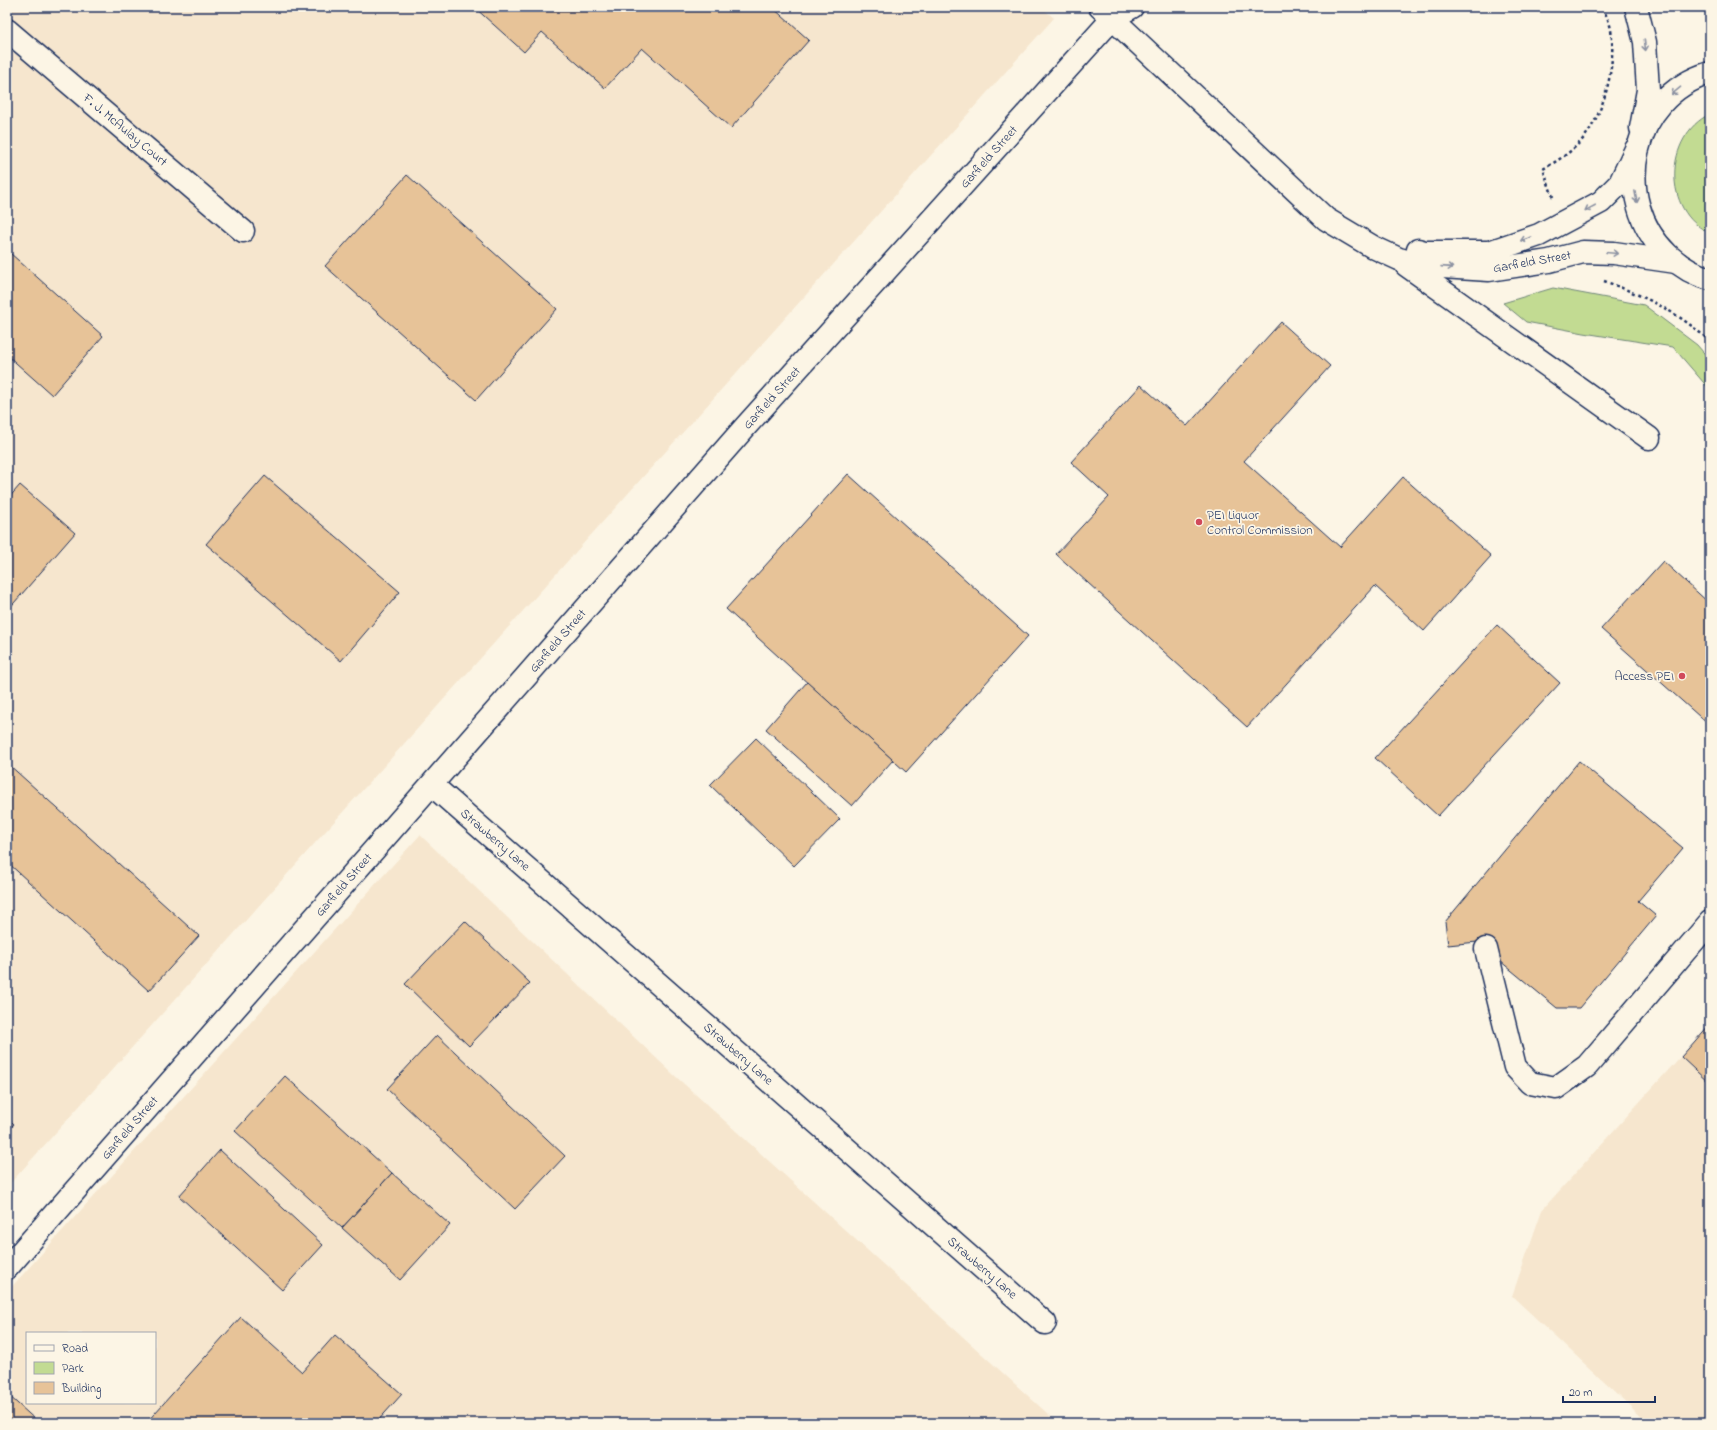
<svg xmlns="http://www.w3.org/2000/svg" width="1717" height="1430" viewBox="0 0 1717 1430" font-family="'Indie Flower',sans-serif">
<rect width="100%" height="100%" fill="#fcf5e5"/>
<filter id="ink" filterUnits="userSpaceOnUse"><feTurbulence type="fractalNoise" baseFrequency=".025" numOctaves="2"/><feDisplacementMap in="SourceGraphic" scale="8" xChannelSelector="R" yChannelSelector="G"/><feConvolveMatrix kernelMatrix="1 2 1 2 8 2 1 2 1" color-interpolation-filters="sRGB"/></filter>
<g filter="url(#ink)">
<g fill="#f6e6ce" fill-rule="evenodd">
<polygon points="7,7 1041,7 1054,18 7,1187"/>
<path d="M420,835L673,1074L1058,1423H7V1292ZM27,1333H155V1403H27Z"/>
<polygon points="1710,1024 1710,1423 1648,1423 1512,1296 1542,1210"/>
</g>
<g fill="#c2db92" stroke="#6e8578">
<path d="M1710,114V233C1662,212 1664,136 1710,114Z"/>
<polygon points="1553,288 1644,305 1697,345 1710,360 1710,390 1673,347 1584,333 1526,322 1503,303"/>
</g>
<g fill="#e7c398" stroke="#1b2f5e">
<polygon points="474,7 772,7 809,40 731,128 642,48 605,88 542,32 524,52"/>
<polygon points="407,175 557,309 476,400 325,266"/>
<polygon points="10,253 103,336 52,395 7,355 7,256"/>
<polygon points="1281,322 1330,366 1244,461 1340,547 1403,477 1491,556 1424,631 1375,586 1247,727 1056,554 1109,497 1071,462 1141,385 1187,426"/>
<polygon points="848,474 1028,636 906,772 726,609"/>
<polygon points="265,476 400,592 341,661 206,544"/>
<polygon points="20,485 75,533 7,611 7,500"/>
<polygon points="1663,561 1710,604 1710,723 1709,725 1601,629"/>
<polygon points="1497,625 1560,683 1438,816 1375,758"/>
<polygon points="807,682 893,760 852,806 766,729"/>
<polygon points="756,738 840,819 794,866 710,785"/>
<polygon points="1579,761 1683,848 1638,901 1656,916 1579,1008 1557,1008 1477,942 1448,945 1445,922"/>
<polygon points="7,763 199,936 149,991 7,862"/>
<polygon points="465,921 530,983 469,1046 405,984"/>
<polygon points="1710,1024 1710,1084 1681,1057"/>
<polygon points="437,1035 565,1156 515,1209 387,1089"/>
<polygon points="285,1076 392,1173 342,1228 235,1131"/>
<polygon points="7,1117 14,1124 7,1132"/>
<polygon points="220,1150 323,1245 282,1290 179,1196"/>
<polygon points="392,1173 450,1225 400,1280 342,1228"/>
<polygon points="241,1317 302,1372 335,1335 402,1394 376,1423 146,1423"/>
<polygon points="7,1394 39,1423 7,1423"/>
</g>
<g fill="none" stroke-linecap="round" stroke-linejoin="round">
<g stroke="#1b2f5e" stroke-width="25">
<g id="minor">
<polyline points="1100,7 1326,219 1373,247 1399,259 1426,266 1489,270 1549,261 1583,252 1614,253 1676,262"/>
<polyline points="7,30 243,231"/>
<polyline points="1418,250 1425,252 1489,252 1539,235 1601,202 1620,183 1636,149"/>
<polyline points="1406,265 1649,438"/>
<polyline points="432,785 1045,1323"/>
<polyline points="1486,949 1515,1067 1530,1083 1556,1088 1587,1066 1710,922"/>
<polyline points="7,1268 746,426 1113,18 1132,7"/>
</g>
</g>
<g stroke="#1b2f5e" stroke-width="25">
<g id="highway">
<polyline points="1636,7 1645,42 1648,90 1641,128"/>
<path d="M1710,73C1631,96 1609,199 1668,255C1680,266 1695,275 1710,279"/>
</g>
</g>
<g stroke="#1b2f5e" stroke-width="2.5" stroke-dasharray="3 3" stroke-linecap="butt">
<path d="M1553,197L1543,169C1559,160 1575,150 1586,135C1606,108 1616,63 1611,30C1610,22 1605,14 1603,7"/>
<path d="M1604,281C1642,295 1681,313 1710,342"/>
</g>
<use href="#minor" stroke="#fcf5e5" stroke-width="22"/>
<use href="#highway" stroke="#fcf5e5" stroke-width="22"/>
</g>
<defs><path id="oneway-shaft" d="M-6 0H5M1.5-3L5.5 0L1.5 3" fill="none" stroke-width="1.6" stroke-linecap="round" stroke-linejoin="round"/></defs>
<g stroke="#8c92a2">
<use href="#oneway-shaft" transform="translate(1645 45) rotate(83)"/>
<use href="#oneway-shaft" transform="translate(1676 91) rotate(140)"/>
<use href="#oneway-shaft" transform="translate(1636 197) rotate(79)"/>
<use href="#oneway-shaft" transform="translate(1590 208) rotate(152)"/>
<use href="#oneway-shaft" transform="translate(1526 239) rotate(161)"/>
<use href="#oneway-shaft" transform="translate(1612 253) rotate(5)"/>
<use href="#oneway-shaft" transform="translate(1447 267) rotate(4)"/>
</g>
</g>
<g fill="#d1495b" stroke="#fcf5e5" stroke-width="1.5">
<circle cx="1199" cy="522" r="4"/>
<circle cx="1682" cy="676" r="4"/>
</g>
<g text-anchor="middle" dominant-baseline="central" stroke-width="3.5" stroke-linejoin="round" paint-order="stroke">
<g font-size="13" fill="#1b2f5e" stroke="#fcf5e5">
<text transform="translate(125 130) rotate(40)">F. J. McAulay Court</text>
<text transform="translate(989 157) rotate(-48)">Garfield Street</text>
<text transform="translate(1532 262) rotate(-10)">Garfield Street</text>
<text transform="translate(772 398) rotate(-48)">Garfield Street</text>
<text transform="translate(558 641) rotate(-49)">Garfield Street</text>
<text transform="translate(495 840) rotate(41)">Strawberry Lane</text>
<text transform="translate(344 885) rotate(-49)">Garfield Street</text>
<text transform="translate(738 1054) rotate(41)">Strawberry Lane</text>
<text transform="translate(130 1128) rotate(-49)">Garfield Street</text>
<text transform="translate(982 1268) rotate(41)">Strawberry Lane</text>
</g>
<g font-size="13" fill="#1b2f5e" stroke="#fcf5e5" text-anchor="start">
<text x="1207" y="515">PEI Liquor<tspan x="1207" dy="15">Control Commission</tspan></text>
<text x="1674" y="676" text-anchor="end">Access PEI</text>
</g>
</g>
<rect width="1717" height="1430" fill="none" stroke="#fcf5e5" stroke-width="24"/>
<rect x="12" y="12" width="1693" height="1406" fill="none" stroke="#1b2f5e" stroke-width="1.5" filter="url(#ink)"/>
<rect x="26" y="1332" width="130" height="72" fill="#fcf5e5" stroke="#a2a6af"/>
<rect x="34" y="1345" width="20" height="6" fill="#fcf5e5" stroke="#a2a6af"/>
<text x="62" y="1352" font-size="12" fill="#1b2f5e">Road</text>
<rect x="34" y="1362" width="20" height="12" fill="#c2db92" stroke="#a2a6af"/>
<text x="62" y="1372" font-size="12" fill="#1b2f5e">Park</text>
<rect x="34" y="1382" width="20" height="12" fill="#e7c398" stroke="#a2a6af"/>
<text x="62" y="1392" font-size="12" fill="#1b2f5e">Building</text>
<path d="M1563 1396v6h92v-6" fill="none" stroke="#1b2f5e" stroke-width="2"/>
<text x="1569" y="1396" font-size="12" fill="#1b2f5e" stroke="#fcf5e5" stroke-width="3" paint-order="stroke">20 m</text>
</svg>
